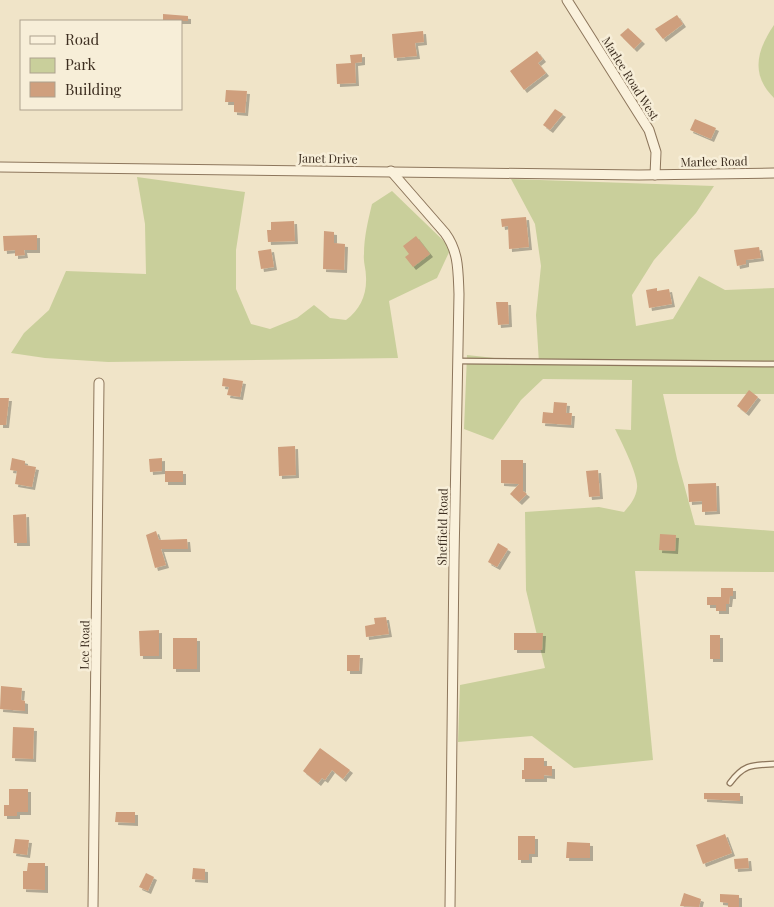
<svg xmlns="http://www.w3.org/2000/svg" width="774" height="907" viewBox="0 0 774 907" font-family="'Playfair Display',serif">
<defs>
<filter id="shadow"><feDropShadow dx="3" dy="3" stdDeviation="0" flood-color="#0004"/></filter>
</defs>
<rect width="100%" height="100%" fill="#f0e4c8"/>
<g fill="#c9cf9b">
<path d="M774,25V98C750,74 757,50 774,25Z"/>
<path d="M137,177L245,192L236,250V289L251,324L270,329L297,318L314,305L330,318L346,320C360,310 367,295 366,277C366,269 363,262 364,254C364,237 368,221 372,204L392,191L451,248L437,278L389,301L398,358L108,362L45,358L11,353L24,333L49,310L66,271L146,274L145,224Z"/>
<path d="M511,179L714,186L696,213L654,260L632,295L636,326L673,319L699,276L725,290L774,288V394H663L677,459L695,525L774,531V572L635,571L653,760L574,768L532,736L458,742L460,685L545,668L526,590L525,512L599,507L624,512C630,505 636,498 637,488C639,476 621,441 615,429L631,430L632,380L543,379L521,400L493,440L464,429L467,355L539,363L536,315L541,266L535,224Z"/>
</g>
<g fill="#cf9f7d" filter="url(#shadow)">
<polygon points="163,14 188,16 188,21 163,21"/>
<polygon points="677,15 683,24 663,39 655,29"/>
<polygon points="628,28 642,41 634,49 620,35"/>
<polygon points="423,31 424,42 415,43 417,56 394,58 392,34"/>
<polygon points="537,51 543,59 538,63 546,73 524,90 510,71"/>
<polygon points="362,54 362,62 355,63 356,83 337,84 336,64 351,63 350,55"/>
<polygon points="226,90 247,91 245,113 234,112 234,102 225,102"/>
<polygon points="555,109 563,114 550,130 543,125"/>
<polygon points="695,119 716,128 711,139 690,130"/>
<polygon points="526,217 529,247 509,249 508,226 502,227 501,219"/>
<polygon points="294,221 295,241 268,242 267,230 271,230 271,222"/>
<polygon points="324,231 334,232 334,243 345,244 344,270 323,269"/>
<polygon points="37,235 37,250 24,250 25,255 15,256 15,250 4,251 3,236"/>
<polygon points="416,236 430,254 413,267 405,257 409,254 403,246"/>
<polygon points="759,247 761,258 746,260 746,264 737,266 734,250"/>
<polygon points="271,249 274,267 261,269 258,251"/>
<polygon points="657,288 657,291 669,289 672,304 649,308 646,290"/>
<polygon points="496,302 508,302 509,324 498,325"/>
<polygon points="223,378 243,381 240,397 227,395 229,387 222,386"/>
<polygon points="749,390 758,397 746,413 737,406"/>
<polygon points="0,398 9,398 6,425 0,425"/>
<polygon points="554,402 567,403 566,413 572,413 571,425 542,423 543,412 553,413"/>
<polygon points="295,446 296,475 279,476 278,447"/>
<polygon points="12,458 25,461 25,465 36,467 32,487 15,484 17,471 10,470"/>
<polygon points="162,458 162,471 150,472 149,459"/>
<polygon points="501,460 523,460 523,491 527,494 519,502 510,494 519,484 501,483"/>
<polygon points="598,470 600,496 589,497 586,471"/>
<rect x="165" y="471" width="18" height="11"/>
<polygon points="716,483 717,511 702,512 702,501 689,502 688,484"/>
<polygon points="26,514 27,543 14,543 13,515"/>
<polygon points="156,531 159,540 187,539 188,549 161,549 166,565 155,568 146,535"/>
<polygon points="660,534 676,535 675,551 659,550"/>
<polygon points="498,543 508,549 497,567 488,562"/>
<polygon points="721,588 733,588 733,596 730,596 729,604 726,604 726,611 716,611 716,605 707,605 707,597 721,597"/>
<polygon points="386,617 389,634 366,637 365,626 375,624 374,618"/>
<polygon points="159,630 159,656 140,656 139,631"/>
<polygon points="514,633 543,633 542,650 514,650"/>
<rect x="710" y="635" width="10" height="24"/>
<rect x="173" y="638" width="24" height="31"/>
<polygon points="347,655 360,655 359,671 347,671"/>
<polygon points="1,686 22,688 21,700 25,701 25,711 0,709"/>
<polygon points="13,727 34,728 33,759 12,758"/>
<polygon points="320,748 350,770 343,779 332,770 325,780 322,778 318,783 303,771"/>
<polygon points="524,758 544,758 544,766 552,766 552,776 544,775 544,779 522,779 522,770 524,770"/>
<polygon points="9,789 28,789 28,812 17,812 17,816 4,816 4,805 9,805"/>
<polygon points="704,793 740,793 740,801 704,799"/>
<polygon points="116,812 135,812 135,823 115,822"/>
<polygon points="725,834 732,853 703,864 696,845"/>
<polygon points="518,836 535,836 535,854 529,854 529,860 518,860"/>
<polygon points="15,839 29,840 27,855 13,853"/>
<polygon points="567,842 590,843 590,858 566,858"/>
<polygon points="748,858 749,868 735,869 734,859"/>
<polygon points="28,863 45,863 45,890 23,889 23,871 27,871"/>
<polygon points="193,868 205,869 205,880 192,879"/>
<polygon points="146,873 154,877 148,891 139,887"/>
<polygon points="684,893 701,899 699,907 680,906"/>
<polygon points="720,894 739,895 739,907 728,907 728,903 720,902"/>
</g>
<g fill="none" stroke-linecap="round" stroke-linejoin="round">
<g stroke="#8d765c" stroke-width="7">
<g id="service">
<polyline points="458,361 774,364"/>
<path d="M730,783C744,764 752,765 774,764"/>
</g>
</g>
<g stroke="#8d765c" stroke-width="11">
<g id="minor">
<polyline points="567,0 649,130 656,152 655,175"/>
<polyline points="0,167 639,175 774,173"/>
<path d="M391,171L445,233C459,252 458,271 459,294L454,560L450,907"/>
<polyline points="93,907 99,383"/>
</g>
</g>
<use href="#service" stroke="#faf1dc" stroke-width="4.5"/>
<use href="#minor" stroke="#faf1dc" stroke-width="9"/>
</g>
<g text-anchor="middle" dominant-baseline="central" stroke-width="5" stroke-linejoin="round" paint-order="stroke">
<g font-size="12" fill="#3d2e20" stroke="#f7eed8">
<text transform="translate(631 78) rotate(58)">Marlee Road West</text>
<text transform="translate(328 158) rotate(1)">Janet Drive</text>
<text transform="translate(714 161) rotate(-1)">Marlee Road</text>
<text transform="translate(442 527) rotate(-89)">Sheffield Road</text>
<text transform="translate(84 645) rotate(-89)">Lee Road</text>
</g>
</g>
<rect x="20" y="20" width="162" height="90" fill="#f7eed8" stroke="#ada18e"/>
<rect x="30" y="36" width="25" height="8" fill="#faf1dc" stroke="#ada18e"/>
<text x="65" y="45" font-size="15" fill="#3d2e20">Road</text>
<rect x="30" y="58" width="25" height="15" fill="#c9cf9b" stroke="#ada18e"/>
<text x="65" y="70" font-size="15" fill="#3d2e20">Park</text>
<rect x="30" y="82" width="25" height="15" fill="#cf9f7d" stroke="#ada18e"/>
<text x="65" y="95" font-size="15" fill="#3d2e20">Building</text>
</svg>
